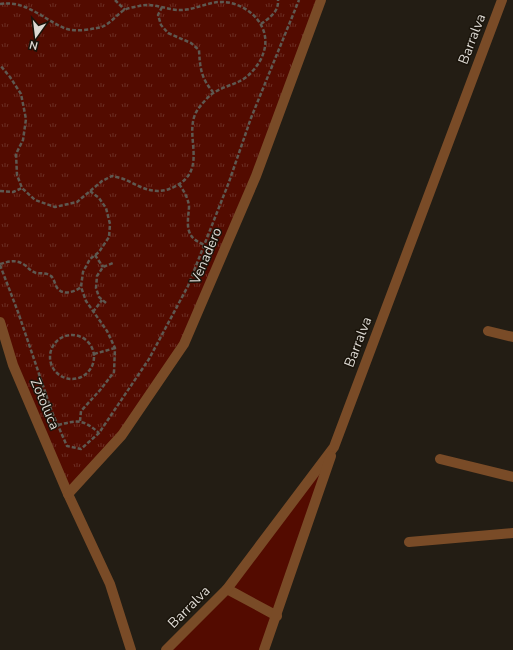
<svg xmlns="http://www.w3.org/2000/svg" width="513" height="650" font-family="'Nunito Sans',sans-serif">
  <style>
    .green { fill: #530b00 }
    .park { fill: url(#park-tufts) }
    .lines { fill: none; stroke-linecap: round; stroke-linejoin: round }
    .path { stroke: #5e5951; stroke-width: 2.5; stroke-dasharray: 4 2; stroke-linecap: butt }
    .minor { stroke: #794b27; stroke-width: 10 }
    .labels { text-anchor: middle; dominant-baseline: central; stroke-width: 3; stroke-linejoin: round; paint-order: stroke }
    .street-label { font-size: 14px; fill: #ddd9d3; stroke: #1a140b }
  </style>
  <defs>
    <pattern id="park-tufts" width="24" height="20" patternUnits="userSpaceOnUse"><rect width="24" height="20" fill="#530b00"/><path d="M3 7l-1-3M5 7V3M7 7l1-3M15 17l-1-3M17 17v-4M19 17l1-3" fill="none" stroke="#6b2e24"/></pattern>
  </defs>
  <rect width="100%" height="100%" fill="#231d14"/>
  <path class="green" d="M 334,447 L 264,650 L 166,650 L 227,589 Z"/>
  <path class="park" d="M 0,0 L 321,0 L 184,344 L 122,435 L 68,494 L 0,322 Z"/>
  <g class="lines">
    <g class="path">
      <path d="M 115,0 L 125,10"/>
      <path d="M 0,4 C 26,0 43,19 64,28 C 74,32 87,30 97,28 C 108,27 115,16 124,10 C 128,8 134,7 139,6 C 154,2 168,11 183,10 C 197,9 210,1 224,2 C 250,4 273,28 263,54 C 260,64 249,77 240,81 C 232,85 223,87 215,92 C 209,95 202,104 198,109 C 181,134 211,169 174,187 C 155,196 143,188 126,180 C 122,178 116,177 112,176 L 102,181 L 77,202 L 55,207 L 35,200 L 22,188 L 17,175 L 16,154 L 23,140 L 26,119 L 21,94 L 10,77 L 0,65"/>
      <path d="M 162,7 L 158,15 L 161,25 L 168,33 L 191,43 L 199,50 C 200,68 201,78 213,92"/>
      <path d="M 261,24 C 269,18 279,12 278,0"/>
      <path d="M 179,184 C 184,191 188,198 189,206 C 189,211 188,215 188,219 C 187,234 192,240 205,245"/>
      <path d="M 0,191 L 13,192 L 22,188"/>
      <path d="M 95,255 L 103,267"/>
      <path d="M 0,264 C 10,261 17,259 26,266 C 29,269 31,271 36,273 C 41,274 46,272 51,276 C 55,280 55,286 58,289 C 64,296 76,291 81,287"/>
      <path d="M 0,265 L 18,312 L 52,412 L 67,446 L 81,449 L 99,433 L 149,359 L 188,286 L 229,182 L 251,118 L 299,0"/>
      <path d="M 106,303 L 99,297 L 96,288 L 97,276 L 103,267 L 113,263"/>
      <path d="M 93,312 L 102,300"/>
      <circle cx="72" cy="357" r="22"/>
      <path d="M 94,354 L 115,348"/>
      <path d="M 80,421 L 81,411 L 101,389 L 114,372 L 115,348 L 107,331 L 86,301 L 81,287 L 83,272 L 90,259 L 99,252 L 109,237 L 110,224 L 106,208 L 99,198 L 90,191"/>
      <path d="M 58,425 C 78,420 83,419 99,433"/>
    </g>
    <g class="minor">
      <path d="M 0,322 L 13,365 L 68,494 L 110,584 L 131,650"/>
      <path d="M 488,331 L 513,337"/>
      <path d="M 440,459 L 513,477"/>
      <path d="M 68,494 L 122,435 L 184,344 L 256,176 L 321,0"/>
      <path d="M 409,542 L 513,533"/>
      <path d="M 227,589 L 277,616"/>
      <path d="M 166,650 L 227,589 L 334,447 L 502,0"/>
      <path d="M 264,650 L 331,456"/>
    </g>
  </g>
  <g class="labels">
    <g class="street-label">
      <text transform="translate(472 39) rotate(-69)">Barralva</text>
      <text transform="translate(206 256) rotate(-67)">Venadero</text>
      <text transform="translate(358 342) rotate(-69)">Barralva</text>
      <text transform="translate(45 404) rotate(67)">Zotoluca</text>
      <text transform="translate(189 607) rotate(-45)">Barralva</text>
    </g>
  </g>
  <g transform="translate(36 36) rotate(194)" stroke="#1a140b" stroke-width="3" paint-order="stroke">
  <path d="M0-3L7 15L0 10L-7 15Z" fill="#ddd9d3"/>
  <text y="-6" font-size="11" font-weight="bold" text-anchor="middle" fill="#ddd9d3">N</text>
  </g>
</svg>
